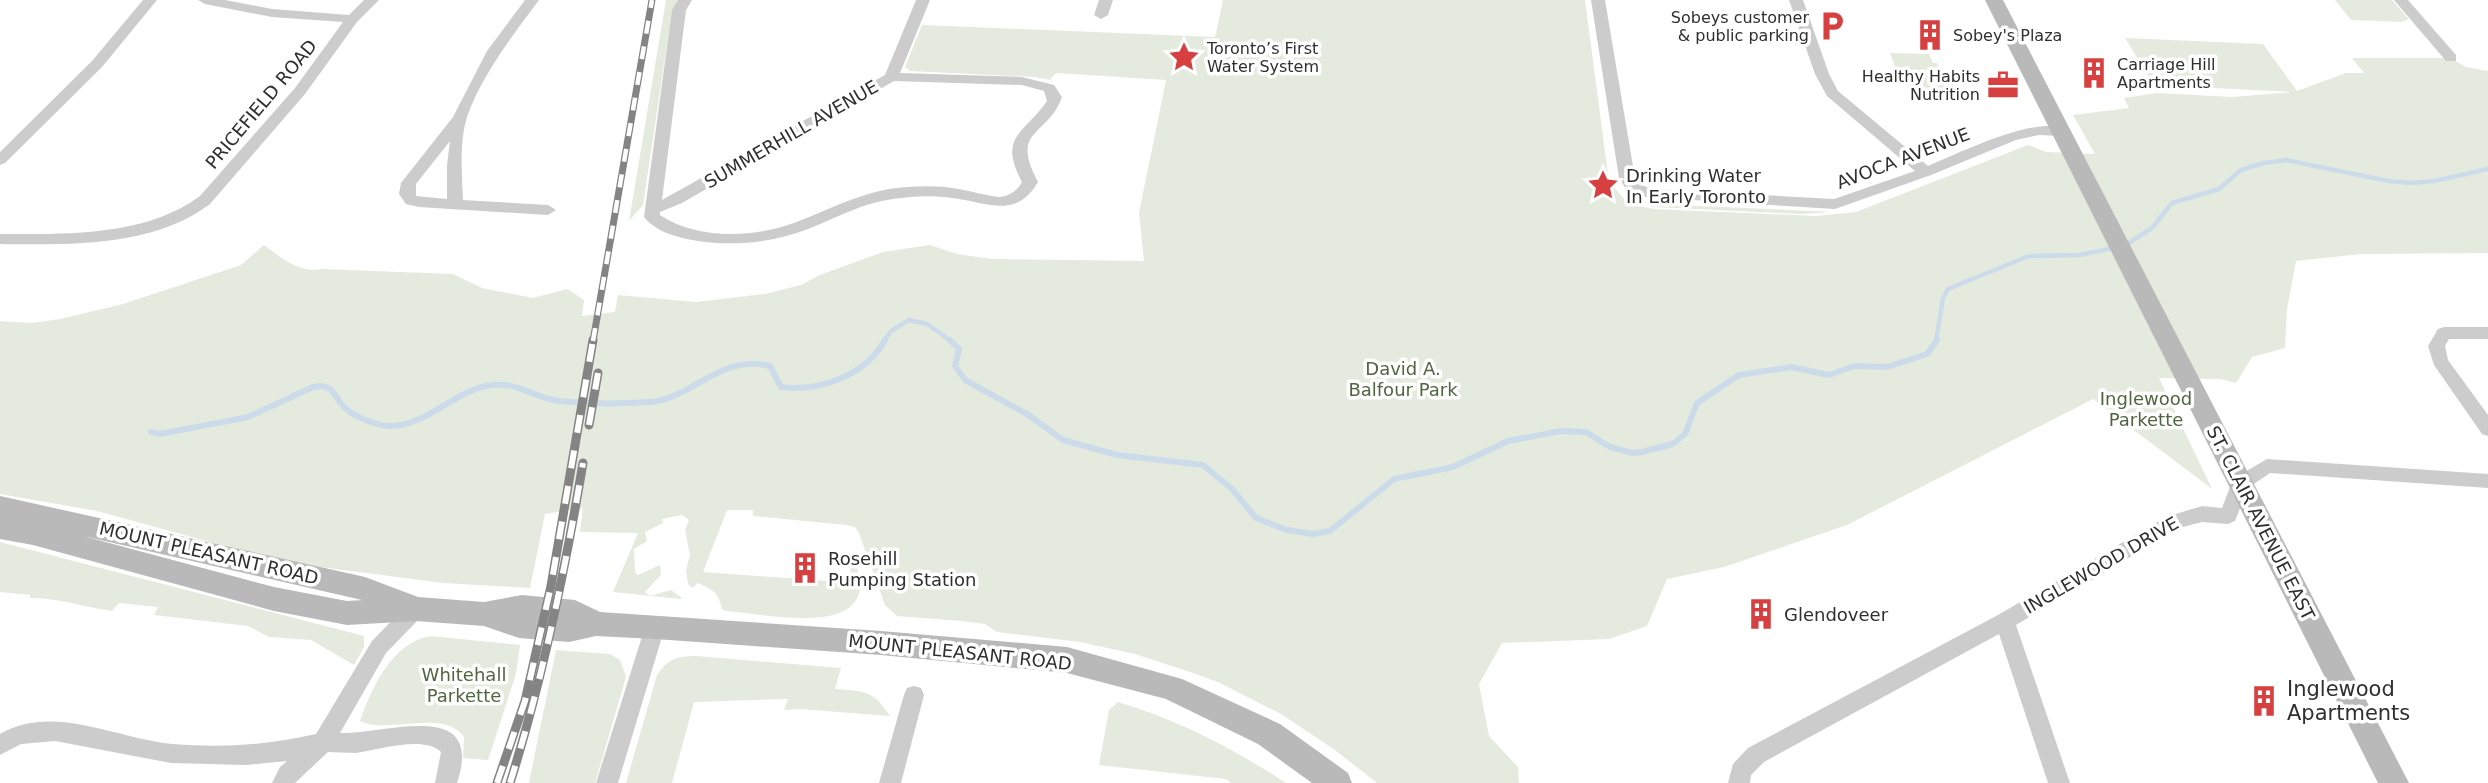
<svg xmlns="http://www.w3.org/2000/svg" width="2488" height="783" font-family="'DejaVu Sans',sans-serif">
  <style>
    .green { fill: #e4ebde }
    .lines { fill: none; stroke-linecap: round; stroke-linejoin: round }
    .stream-far1 { stroke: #cbdbe9; stroke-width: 4.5 }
    .stream { stroke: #cbdbe9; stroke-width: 6 }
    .street { fill: #ccc; fill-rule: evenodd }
    .secondary { fill: #b9b9b9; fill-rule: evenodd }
    .rail-far1-casing { stroke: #848484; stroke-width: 7 }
    .rail-casing { stroke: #848484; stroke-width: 9 }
    .rail-far1 { stroke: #fff; stroke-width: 4.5; stroke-dasharray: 13; stroke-linecap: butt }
    .rail { stroke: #fff; stroke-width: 6; stroke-dasharray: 18; stroke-linecap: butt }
    .labels { text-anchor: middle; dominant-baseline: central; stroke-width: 7; stroke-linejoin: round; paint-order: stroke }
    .far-poi-label { font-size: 16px; fill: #2f2f2f; stroke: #fff; text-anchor: start }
    .street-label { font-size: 18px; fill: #2f2f2f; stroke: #fff }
    .poi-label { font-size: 18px; fill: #2f2f2f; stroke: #fff; text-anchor: start }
    .park-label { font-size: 18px; fill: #4f6740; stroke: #fff }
    .near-poi-label { font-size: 21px; fill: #2f2f2f; stroke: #fff; text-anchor: start }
  </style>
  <rect width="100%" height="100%" fill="#fff"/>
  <g class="green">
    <path d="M 666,0 L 678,0 L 672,11 L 643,205 L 629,221 Z"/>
    <path d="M 1223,0 L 1585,0 L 1609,182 L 1629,204 L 1654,209 L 1816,216 L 1856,212 L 2028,145 L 2046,152 L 2095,154 L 2073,115 L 2129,108 L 2124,98 L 2157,93 L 2232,97 L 2293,92 L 2154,85 L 2125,38 L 2263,44 L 2297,91 L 2346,73 L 2364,73 L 2352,58 L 2450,58 L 2466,67 L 2488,71 L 2488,253 L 2362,254 L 2296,261 L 2287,309 L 2285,348 L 2252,357 L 2236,383 L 2221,379 L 2159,378 L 2212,489 L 2093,399 L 1847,525 L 1724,567 L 1667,579 L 1647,626 L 1609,639 L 1502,643 L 1479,684 L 1489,736 L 1518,767 L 1519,783 L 1377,783 L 1335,750 L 1281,714 L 1218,682 L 1190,672 L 1135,654 L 1080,642 L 997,632 L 985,624 L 962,621 L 897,616 L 885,605 L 859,533 L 855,527 L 846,525 L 753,516 L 753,510 L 727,510 L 703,572 L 840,582 L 842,577 L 848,577 L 854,560 C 857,568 861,578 860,587 C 857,636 757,613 726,611 L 722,609 C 719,593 713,589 697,583 L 693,588 L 688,584 L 686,571 L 690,555 L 685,530 L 689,520 L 682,515 L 662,519 L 663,523 L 645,532 L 647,541 L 634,549 L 635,572 L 638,575 L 660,565 L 661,575 L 645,592 L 650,596 L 671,590 L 682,598 L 680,599 L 613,592 L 638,533 L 580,532 L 583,508 L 545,514 L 530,588 L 443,583 L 320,567 L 254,554 L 97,511 L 0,494 L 0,321 L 31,323 L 60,319 L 123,304 L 241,265 L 264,245 C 280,257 300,274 321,269 L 453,274 L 482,288 L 533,298 L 567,289 L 584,300 L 582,316 L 615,312 L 618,295 L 696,302 L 765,294 L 801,285 L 820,275 L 883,252 L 930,245 L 957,254 L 992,259 L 1144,261 L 1139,213 L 1166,80 L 1056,73 L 1050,80 L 1035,77 L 910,71 L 905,67 L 922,25 L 1215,37 Z"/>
    <path d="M 2335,0 L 2392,0 L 2409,19 L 2402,22 L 2351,20 Z"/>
    <path d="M 1890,53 L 1929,54 L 1933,63 L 1937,63 L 1954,98 L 1948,98 L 1945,91 L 1940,91 L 1940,96 L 1933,96 L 1935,102 L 1924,101 L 1898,75 Z"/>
    <path d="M 1645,202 L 1656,204 L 1833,212 L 1801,214 L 1653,207 Z"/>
    <path d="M 0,542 L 364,636 L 364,647 L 354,665 L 311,640 L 269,637 L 248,626 L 154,615 L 158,607 L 119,603 L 112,611 C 83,607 60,598 30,598 L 30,595 L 0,592 Z"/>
    <path d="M 430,636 L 520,645 L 516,674 L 488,760 L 463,758 L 464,737 C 444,708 387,735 360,721 C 372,687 392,643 430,636 Z"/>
    <path d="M 556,650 L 610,654 L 620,660 L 626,677 L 595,783 L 529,783 Z"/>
    <path d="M 696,656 L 841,668 L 835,689 C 864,691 873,690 890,716 L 800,709 L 784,710 L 788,699 L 694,702 L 672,783 L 626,783 L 657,675 C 668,659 677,656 696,656 Z"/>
    <path d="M 1118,702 C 1179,720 1232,748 1286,783 L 1231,783 L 1226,779 L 1099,765 L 1109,710 Z"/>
  </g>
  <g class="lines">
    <g class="stream-far1">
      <path d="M 2124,246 L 2152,228 L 2172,203 L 2219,189 L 2241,170 L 2264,163 L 2286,160 L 2388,181 L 2411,183 L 2434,181 L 2488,169"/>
      <path d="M 884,341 L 891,331 L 909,320 L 927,324 L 951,341"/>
      <path d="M 1936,341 L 1943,298 L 1948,289 L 2029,256 L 2079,255 L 2114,248"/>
    </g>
    <g class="stream">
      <path d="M 950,340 L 959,349 L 955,366 L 965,380 L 1027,414 L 1063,440 L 1117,455 L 1203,465 L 1232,489 L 1256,518 L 1287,530 L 1313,534 L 1330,531 L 1394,479 L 1453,467 L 1508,441 L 1561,431 L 1586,432 L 1610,447 L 1633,453 L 1642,452 L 1673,444 L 1685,434 L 1697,403 L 1739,375 L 1791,367 L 1829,375 L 1854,366 L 1887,367 L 1927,354 L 1937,340"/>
      <path d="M 151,432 L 160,434 L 248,417 L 313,387 C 335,383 332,395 345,408 C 355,417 375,425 389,426 C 427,427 455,389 492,385 C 517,382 535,398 559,401 C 588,404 621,404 650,402 C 692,399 721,353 770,366 L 781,387 C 820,392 866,375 885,340"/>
    </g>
    <g class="street">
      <path d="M 143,0 L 157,0 L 102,67 L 5,163 L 0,165 L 0,152 L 92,61 Z"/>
      <path d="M 198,0 L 225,0 L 272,9 L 349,15 L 364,0 L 379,0 L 357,22 L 305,94 L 210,204 C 154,247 68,245 0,244 L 0,234 C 65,234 145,237 200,196 L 295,88 L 343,22 L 272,17 L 205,4 Z"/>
      <path d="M 525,0 L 539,0 C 513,35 481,76 467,117 C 459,143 462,174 463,200 L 548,205 L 556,210 L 548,215 L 419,207 L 406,204 L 399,194 L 401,183 L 453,117 L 487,51 ZM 450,141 L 447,165 L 447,199 L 416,196 L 416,184 Z"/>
      <path d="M 678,0 L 692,0 L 686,10 L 662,200 L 885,75 L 916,0 L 930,0 L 900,73 L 1022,77 L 1054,85 L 1062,97 C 1048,137 1009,128 1038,182 C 1016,220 986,202 952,198 C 932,195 913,196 893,199 C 862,203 836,218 808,229 C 771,243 730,247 692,240 C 675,237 655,231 644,217 L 672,10 ZM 894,81 L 1022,85 L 1044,91 L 1047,101 C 1023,135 998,136 1022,182 C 1017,191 1010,196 1000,197 C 986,196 973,191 958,189 C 936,185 912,186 889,189 C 855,195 826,211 794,223 C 752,238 698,240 660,215 L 660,212 L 682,203 Z"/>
      <path d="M 1099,0 L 1113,0 L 1108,15 L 1101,19 L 1094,15 Z"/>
      <path d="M 1591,0 L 1605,0 L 1635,178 L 1637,183 L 1652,189 L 1834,199 L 1915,171 L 1827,96 L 1815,74 L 1789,0 L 1803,0 L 1829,74 L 1838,91 L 1928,166 C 1955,155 2045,110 2068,132 L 2061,136 L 2039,135 L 2016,140 L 1931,175 L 1835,209 L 1645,197 L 1626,189 L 1619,178 Z"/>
      <path d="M 2394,0 L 2408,0 L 2456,55 L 2456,61 L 2446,61 Z"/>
      <path d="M 2444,327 L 2488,327 L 2488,339 L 2449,339 L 2445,346 L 2448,360 L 2488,415 L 2488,436 L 2482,434 L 2434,365 L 2428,346 L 2438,329 Z"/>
      <path d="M 2267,459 L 2488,474 L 2488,488 L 2270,473 L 2248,488 L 2235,521 L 2228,524 L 2202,522 L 2179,528 L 2016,625 L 2070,783 L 2048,783 L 1999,634 L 1764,762 L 1751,775 L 1750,783 L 1728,783 L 1733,764 L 1748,748 L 1998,615 L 2166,517 L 2202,506 L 2222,508 L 2233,479 Z"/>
      <path d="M 416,601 L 423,603 L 426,609 L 423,615 L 386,653 L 340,733 C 383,735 486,696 457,783 L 435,783 L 441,752 C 424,735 378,750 356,753 C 346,753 337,752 328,752 L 295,783 L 272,783 L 280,767 L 287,761 L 246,765 L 171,763 L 55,741 L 21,744 L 0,755 L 0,734 C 54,703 116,739 173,744 C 222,748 268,745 316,734 L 372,641 L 409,603 Z"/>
      <path d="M 655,618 L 662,621 L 665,627 L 618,783 L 596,783 L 645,627 L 648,621 Z"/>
      <path d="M 914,686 L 921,688 L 924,695 L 901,783 L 879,783 L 904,695 L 907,688 Z"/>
    </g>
    <g class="secondary">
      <path d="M 1985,0 L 2003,0 L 2409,783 L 2378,783 Z"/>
      <path d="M 0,496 L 365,577 L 418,597 L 484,602 L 522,595 L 575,600 L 600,612 L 881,631 L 1067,647 L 1182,679 L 1280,724 L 1348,773 L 1352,783 L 1312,783 L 1258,744 L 1166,699 L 1067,673 L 881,655 L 655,639 L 596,636 L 569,642 L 519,638 L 484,626 L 416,621 L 347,625 L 274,611 L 33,545 L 0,539 ZM 83,536 L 362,600 L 363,600 L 347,601 L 274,587 Z"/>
    </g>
    <defs>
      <path id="rail-far1" d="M 593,341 L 652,0"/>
      <g id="rail">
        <path d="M 589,425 L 598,373"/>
        <path d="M 497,783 L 525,701 L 551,586 L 593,340"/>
        <path d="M 510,783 C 543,678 565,571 583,463"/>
      </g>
    </defs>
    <use href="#rail-far1" class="rail-far1-casing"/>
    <use href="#rail" class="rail-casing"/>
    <use href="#rail-far1" class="rail-far1"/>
    <use href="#rail" class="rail"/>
  </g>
  <defs>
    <symbol id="parking-bare" viewBox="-9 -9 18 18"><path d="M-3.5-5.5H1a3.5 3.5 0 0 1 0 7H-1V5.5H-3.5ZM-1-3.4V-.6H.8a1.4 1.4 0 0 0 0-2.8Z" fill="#d74040" stroke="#fff" stroke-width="2.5" paint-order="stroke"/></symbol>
    <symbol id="building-bare" viewBox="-9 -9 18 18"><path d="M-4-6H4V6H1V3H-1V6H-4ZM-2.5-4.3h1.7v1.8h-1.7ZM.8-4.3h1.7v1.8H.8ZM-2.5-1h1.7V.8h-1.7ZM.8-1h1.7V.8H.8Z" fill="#d74040" stroke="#fff" stroke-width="2.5" paint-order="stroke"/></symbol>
    <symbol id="sight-bare" viewBox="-9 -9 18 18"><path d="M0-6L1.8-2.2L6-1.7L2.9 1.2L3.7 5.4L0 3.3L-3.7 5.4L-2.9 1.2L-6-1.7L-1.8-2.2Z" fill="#d74040" stroke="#fff" stroke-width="2.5" paint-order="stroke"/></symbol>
    <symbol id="office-bare" viewBox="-9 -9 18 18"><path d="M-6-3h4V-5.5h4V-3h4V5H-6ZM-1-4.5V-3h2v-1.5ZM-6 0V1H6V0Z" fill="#d74040" stroke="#fff" stroke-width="2.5" paint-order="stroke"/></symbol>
  </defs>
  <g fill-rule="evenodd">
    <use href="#parking-bare" x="1810" y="4" width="44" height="44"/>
    <use href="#building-bare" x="1908" y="13" width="44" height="44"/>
    <use href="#sight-bare" x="1162" y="35" width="44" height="44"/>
    <use href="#building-bare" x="2072" y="51" width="44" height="44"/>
    <use href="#office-bare" x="1981" y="63" width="44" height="44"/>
    <use href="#sight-bare" x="1581" y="163" width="44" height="44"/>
    <use href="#building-bare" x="783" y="546" width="44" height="44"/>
    <use href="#building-bare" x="1739" y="592" width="44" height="44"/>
    <use href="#building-bare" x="2242" y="679" width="44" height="44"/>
  </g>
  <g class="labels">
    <g class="far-poi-label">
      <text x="1809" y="17" text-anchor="end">Sobeys customer<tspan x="1809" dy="18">&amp; public parking</tspan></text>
      <text x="1953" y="35">Sobey's Plaza</text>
      <text x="1207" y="48">Toronto’s First<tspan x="1207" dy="18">Water System</tspan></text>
      <text x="2117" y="64">Carriage Hill<tspan x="2117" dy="18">Apartments</tspan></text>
      <text x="1980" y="76" text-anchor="end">Healthy Habits<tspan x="1980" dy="18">Nutrition</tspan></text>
    </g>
    <g class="street-label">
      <text transform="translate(261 104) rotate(-50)">PRICEFIELD ROAD</text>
      <text transform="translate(791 134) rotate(-30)">SUMMERHILL AVENUE</text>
      <text transform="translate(1903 158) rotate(-21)">AVOCA AVENUE</text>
      <text transform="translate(2261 523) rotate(63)">ST. CLAIR AVENUE EAST</text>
      <text transform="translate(209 553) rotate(13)">MOUNT PLEASANT ROAD</text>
      <text transform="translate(2101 565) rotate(-30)">INGLEWOOD DRIVE</text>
      <text transform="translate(960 652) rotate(6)">MOUNT PLEASANT ROAD</text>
    </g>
    <g class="poi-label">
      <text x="1626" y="175">Drinking Water<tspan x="1626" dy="21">In Early Toronto</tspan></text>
      <text x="828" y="558">Rosehill<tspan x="828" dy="21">Pumping Station</tspan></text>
      <text x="1784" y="614">Glendoveer</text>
    </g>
    <g class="park-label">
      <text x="1403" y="368">David A.<tspan x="1403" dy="21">Balfour Park</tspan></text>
      <text x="2146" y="398">Inglewood<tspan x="2146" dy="21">Parkette</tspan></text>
      <text x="464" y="674">Whitehall<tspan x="464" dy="21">Parkette</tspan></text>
    </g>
    <g class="near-poi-label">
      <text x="2287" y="689">Inglewood<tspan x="2287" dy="24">Apartments</tspan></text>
    </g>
  </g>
</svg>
